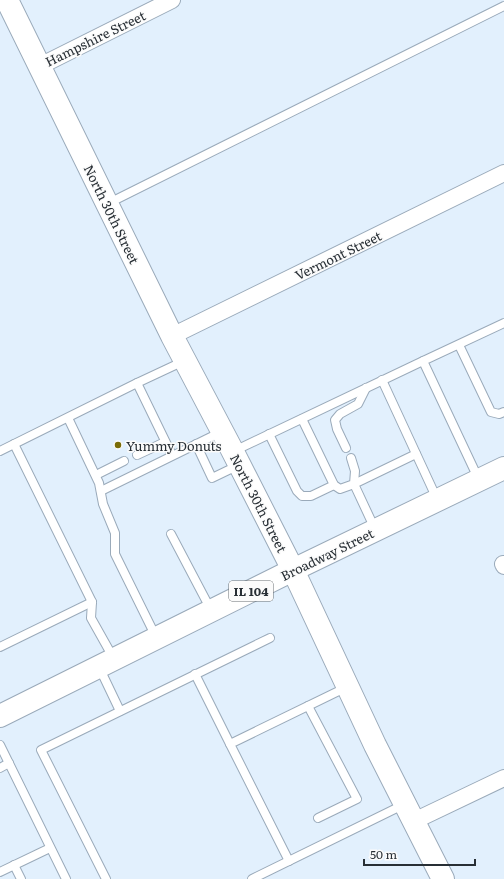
<svg xmlns="http://www.w3.org/2000/svg" width="504" height="879" font-family="Literata,serif">
  <style>
    .lines { fill: none; stroke-linecap: round; stroke-linejoin: round }
    .lane-casing { stroke: #9aaaba; stroke-width: 10 }
    .street-casing { stroke: #9aaaba; stroke-width: 18 }
    .secondary-casing { stroke: #9aaaba; stroke-width: 24 }
    .primary-casing { stroke: #9aaaba; stroke-width: 24 }
    .lane { stroke: #fff; stroke-width: 8 }
    .street { stroke: #fff; stroke-width: 16 }
    .secondary { stroke: #fff; stroke-width: 22 }
    .primary { stroke: #fff; stroke-width: 22 }
    .poi-dot { fill: #796c06; stroke: #fbfbfb; stroke-width: 1.5 }
    .labels { text-anchor: middle; dominant-baseline: central; stroke-width: 3; stroke-linejoin: round; paint-order: stroke }
    .shield { fill: #fbfbfb; stroke: #676c70; stroke-width: 1 }
    .shield-label { font-size: 12px; font-weight: bold; fill: #282f35 }
    .street-label { font-size: 13px; fill: #282f35; stroke: #fbfbfb }
    .poi-label { font-size: 13px; fill: #282f35; stroke: #fbfbfb; text-anchor: start }
  </style>
  <rect width="100%" height="100%" fill="#e2f0fd"/>
  <g class="lines">
    <defs>
      <g id="lane">
        <path d="M 107,204 L 504,6"/>
        <path d="M 459,345 L 491,412 L 499,414 L 504,412"/>
        <path d="M 382,380 L 437,499"/>
        <path d="M 137,383 L 172,455"/>
        <path d="M 68,418 L 99,483 L 103,504 L 115,533 L 115,554 L 156,637"/>
        <path d="M 302,419 L 334,485 L 340,489 L 354,484 L 355,471 L 351,458"/>
        <path d="M 269,434 L 297,491 L 302,496 L 311,496 L 334,485"/>
        <path d="M 196,444 L 212,478 L 239,465"/>
        <path d="M 346,448 L 337,429 L 335,420 L 340,414 L 358,404 L 366,388"/>
        <path d="M 0,451 L 137,383 L 184,361"/>
        <path d="M 234,451 L 423,361"/>
        <path d="M 137,455 L 165,442"/>
        <path d="M 96,475 L 124,461"/>
        <path d="M 479,480 L 423,361 L 504,323"/>
        <path d="M 101,491 L 221,432"/>
        <path d="M 375,529 L 354,484 L 416,454"/>
        <path d="M 171,534 L 211,610"/>
        <path d="M 92,602 L 91,618 L 114,659"/>
        <path d="M 0,647 L 92,602 L 14,444"/>
        <path d="M 99,667 L 120,711"/>
        <path d="M 195,674 L 230,744"/>
        <path d="M 308,706 L 357,799 L 318,818"/>
        <path d="M 0,745 L 66,879"/>
        <path d="M 0,768 L 9,763"/>
        <path d="M 289,861 L 230,744 L 347,687"/>
        <path d="M 14,865 L 21,879"/>
        <path d="M 0,872 L 50,848"/>
        <path d="M 106,879 L 41,750 L 270,638"/>
        <path d="M 252,879 L 405,804"/>
      </g>
      <g id="street">
        <path d="M 40,66 L 172,0"/>
        <path d="M 172,336 L 504,173"/>
        <path d="M 503,564 L 504,566"/>
        <path d="M 414,821 L 504,778"/>
      </g>
      <path id="secondary" d="M 7,0 L 172,336 L 231,448 L 293,570 L 375,745 L 443,879"/>
      <path id="primary" d="M 0,716 L 293,570 L 504,468"/>
    </defs>
    <use href="#lane" class="lane-casing"/>
    <use href="#street" class="street-casing"/>
    <use href="#secondary" class="secondary-casing"/>
    <use href="#primary" class="primary-casing"/>
    <use href="#lane" class="lane"/>
    <use href="#street" class="street"/>
    <use href="#secondary" class="secondary"/>
    <use href="#primary" class="primary"/>
  </g>
  <circle class="poi-dot" cx="118" cy="445" r="4"/>
  <g class="labels">
    <rect class="shield" x="229" y="581" width="44" height="20" rx="3"/>
    <g class="shield-label">
      <text x="251" y="591">IL 104</text>
    </g>
    <g class="street-label">
      <text transform="translate(95 38) rotate(-26)">Hampshire Street</text>
      <text transform="translate(112 214) rotate(64)">North 30th Street</text>
      <text transform="translate(338 255) rotate(-26)">Vermont Street</text>
      <text transform="translate(259 503) rotate(63)">North 30th Street</text>
      <text transform="translate(327 554) rotate(-26)">Broadway Street</text>
    </g>
    <g class="poi-label">
      <text x="126" y="445">Yummy Donuts</text>
    </g>
  </g>
  <path d="M364 859v6h111v-6" fill="none" stroke="#282f35" stroke-width="2"/>
  <text x="370" y="859" font-size="12" fill="#282f35" stroke="#fbfbfb" stroke-width="3" paint-order="stroke">50 m</text>
</svg>
